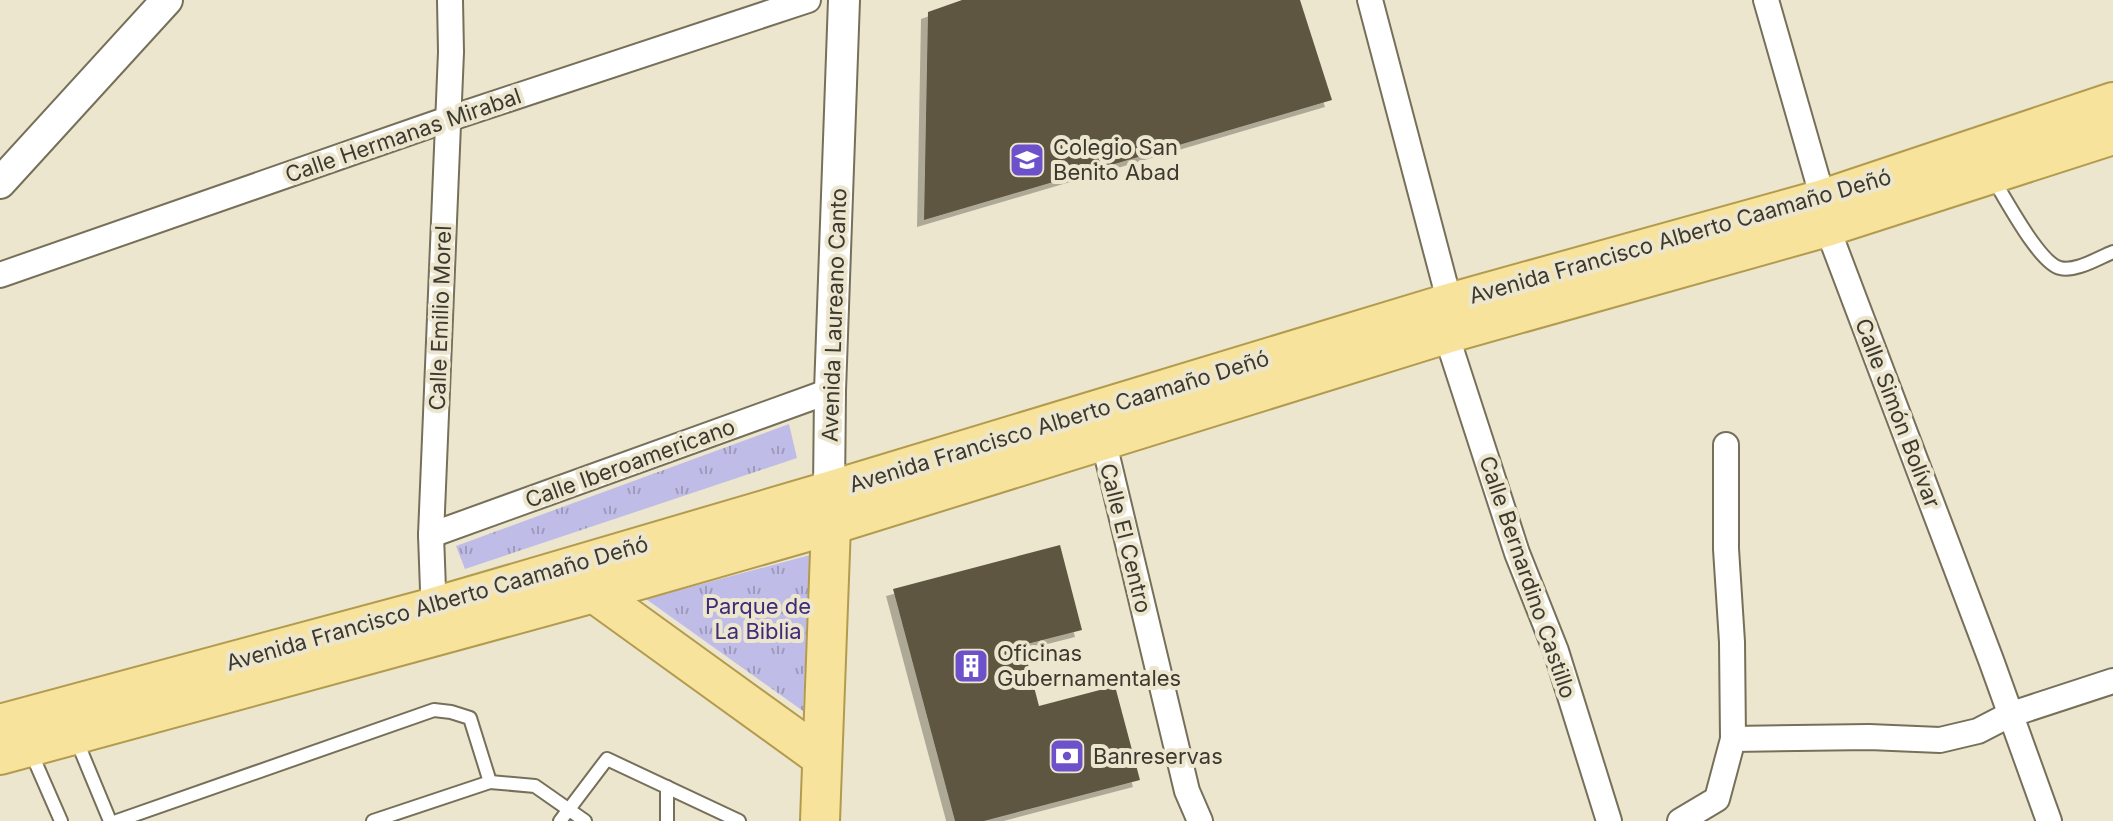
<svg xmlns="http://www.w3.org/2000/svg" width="2113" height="821" font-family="Inter,sans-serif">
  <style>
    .park { fill: url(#park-tufts) }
    .building { fill: #5e5743; filter: url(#shadow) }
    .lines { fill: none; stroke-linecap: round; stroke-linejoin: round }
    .service-casing { stroke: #766f59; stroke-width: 16 }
    .minor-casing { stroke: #766f59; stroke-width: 28 }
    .tertiary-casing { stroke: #766f59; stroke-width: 34 }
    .primary-casing { stroke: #b39b4d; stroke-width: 42 }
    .service { stroke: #fff; stroke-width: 12 }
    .minor { stroke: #fff; stroke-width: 24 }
    .tertiary { stroke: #fff; stroke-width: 30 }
    .primary { stroke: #f8e39d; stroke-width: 38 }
    .labels { text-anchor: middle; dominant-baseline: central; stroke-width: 8; stroke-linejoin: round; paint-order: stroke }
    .street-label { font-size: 22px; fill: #3c3930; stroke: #ede6ce }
    .poi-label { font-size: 22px; fill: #3c3930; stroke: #ede6ce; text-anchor: start }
    .park-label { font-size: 22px; fill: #3e2b7a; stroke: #ede6ce }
  </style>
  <defs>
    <pattern id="park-tufts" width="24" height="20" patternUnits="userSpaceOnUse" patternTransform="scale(2)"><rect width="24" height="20" fill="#c0bce8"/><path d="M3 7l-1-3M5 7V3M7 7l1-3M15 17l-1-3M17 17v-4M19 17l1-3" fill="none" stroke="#9d9abc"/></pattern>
    <filter id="shadow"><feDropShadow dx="-7" dy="7" stdDeviation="0" flood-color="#0004"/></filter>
  </defs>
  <rect width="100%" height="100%" fill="#ede6ce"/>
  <g class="park">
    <path d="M 789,424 L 797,458 L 465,569 L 456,546 Z"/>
    <path d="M 810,555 L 803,711 L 646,599 Z"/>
  </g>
  <g class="building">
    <path d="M 962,0 L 1300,0 L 1332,100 L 924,220 L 928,12 Z"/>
    <path d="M 1060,545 L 1082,630 L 1023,645 L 1039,706 L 1115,686 L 1140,780 L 984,821 L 955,821 L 893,589 Z"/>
  </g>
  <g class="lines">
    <defs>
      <g id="service">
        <path d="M 1993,179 C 2006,199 2039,263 2060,268 C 2076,272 2098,258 2113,252"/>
        <path d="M 76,739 L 110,821"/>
        <path d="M 30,750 L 61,821"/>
        <path d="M 490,782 L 535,786 L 585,821"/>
        <path d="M 117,821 L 434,710 L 451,712 L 470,718 L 490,782 L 373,821"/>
        <path d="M 560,821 L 607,759 L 739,821"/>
        <path d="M 667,821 L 667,787"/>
      </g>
      <g id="minor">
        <path d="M 1370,0 L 1453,315"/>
        <path d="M 1766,0 L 1823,199 L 1827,227 L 1991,660 L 2049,821"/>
        <path d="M 0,275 L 448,119 L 808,0"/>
        <path d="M 1446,334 L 1517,553 L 1556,651 L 1609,821"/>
        <path d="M 1103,439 L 1187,791 L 1200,821"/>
        <path d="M 431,535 L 830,391"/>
        <path d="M 434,617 L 431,535 L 451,52 L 450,0"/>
        <path d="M 1733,739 L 1869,737 L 1940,740 L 1978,731 L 2009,715 L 2113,681"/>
        <path d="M 1680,821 L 1717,799 L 1733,739 L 1732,642 L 1726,549 L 1726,445"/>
      </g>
      <g id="tertiary">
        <path d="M 0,183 L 167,0"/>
        <path d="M 829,491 L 830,391 L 844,0"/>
      </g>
      <g id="primary">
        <path d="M 594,593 L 821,757"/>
        <path d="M 0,724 L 434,607 L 829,491 L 1449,303 L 1823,199 L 2113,102"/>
        <path d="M 0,755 L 594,593 L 831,525 L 1446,334 L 1827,227 L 2113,135"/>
        <path d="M 820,821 L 831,525 L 830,502"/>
      </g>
    </defs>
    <use href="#service" class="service-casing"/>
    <use href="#minor" class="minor-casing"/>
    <use href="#tertiary" class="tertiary-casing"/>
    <use href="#primary" class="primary-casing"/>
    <use href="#service" class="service"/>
    <use href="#minor" class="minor"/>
    <use href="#tertiary" class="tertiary"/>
    <use href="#primary" class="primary"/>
  </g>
  <defs>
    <symbol id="school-square" viewBox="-11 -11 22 22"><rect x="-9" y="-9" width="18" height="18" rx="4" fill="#6d51ca" stroke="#ede6ce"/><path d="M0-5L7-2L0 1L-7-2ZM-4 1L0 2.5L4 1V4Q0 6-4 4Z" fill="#fff"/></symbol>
    <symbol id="building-square" viewBox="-11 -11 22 22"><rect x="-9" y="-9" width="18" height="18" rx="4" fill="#6d51ca" stroke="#ede6ce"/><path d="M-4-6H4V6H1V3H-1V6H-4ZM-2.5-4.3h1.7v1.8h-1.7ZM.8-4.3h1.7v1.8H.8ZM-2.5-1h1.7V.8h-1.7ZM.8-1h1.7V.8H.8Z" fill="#fff"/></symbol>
    <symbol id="bank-square" viewBox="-11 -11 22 22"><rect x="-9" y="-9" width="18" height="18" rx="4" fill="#6d51ca" stroke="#ede6ce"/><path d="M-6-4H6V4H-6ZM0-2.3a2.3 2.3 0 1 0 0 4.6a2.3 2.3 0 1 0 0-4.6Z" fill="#fff"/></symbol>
  </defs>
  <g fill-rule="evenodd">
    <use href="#school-square" x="1007" y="140" width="40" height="40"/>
    <use href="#building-square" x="951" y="646" width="40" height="40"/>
    <use href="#bank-square" x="1047" y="736" width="40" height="40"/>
  </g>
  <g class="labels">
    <g class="street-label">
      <text transform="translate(403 135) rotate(-19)">Calle Hermanas Mirabal</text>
      <text transform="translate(1680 236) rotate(-16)">Avenida Francisco Alberto Caamaño Deñó</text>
      <text transform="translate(834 315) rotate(-88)">Avenida Laureano Canto</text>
      <text transform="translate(440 318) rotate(-88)">Calle Emilio Morel</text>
      <text transform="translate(1898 413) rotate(69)">Calle Simón Bolívar</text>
      <text transform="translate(1059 421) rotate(-17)">Avenida Francisco Alberto Caamaño Deñó</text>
      <text transform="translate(630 463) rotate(-20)">Calle Iberoamericano</text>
      <text transform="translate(1126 538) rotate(76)">Calle El Centro</text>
      <text transform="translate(1528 577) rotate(71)">Calle Bernardino Castillo</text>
      <text transform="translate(437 603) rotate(-16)">Avenida Francisco Alberto Caamaño Deñó</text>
    </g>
    <g class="poi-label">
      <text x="1053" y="147">Colegio San<tspan x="1053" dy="25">Benito Abad</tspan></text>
      <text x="997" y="653">Oficinas<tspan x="997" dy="25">Gubernamentales</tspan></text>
      <text x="1093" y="756">Banreservas</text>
    </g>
    <g class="park-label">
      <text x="758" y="606">Parque de<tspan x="758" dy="25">La Biblia</tspan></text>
    </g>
  </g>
</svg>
